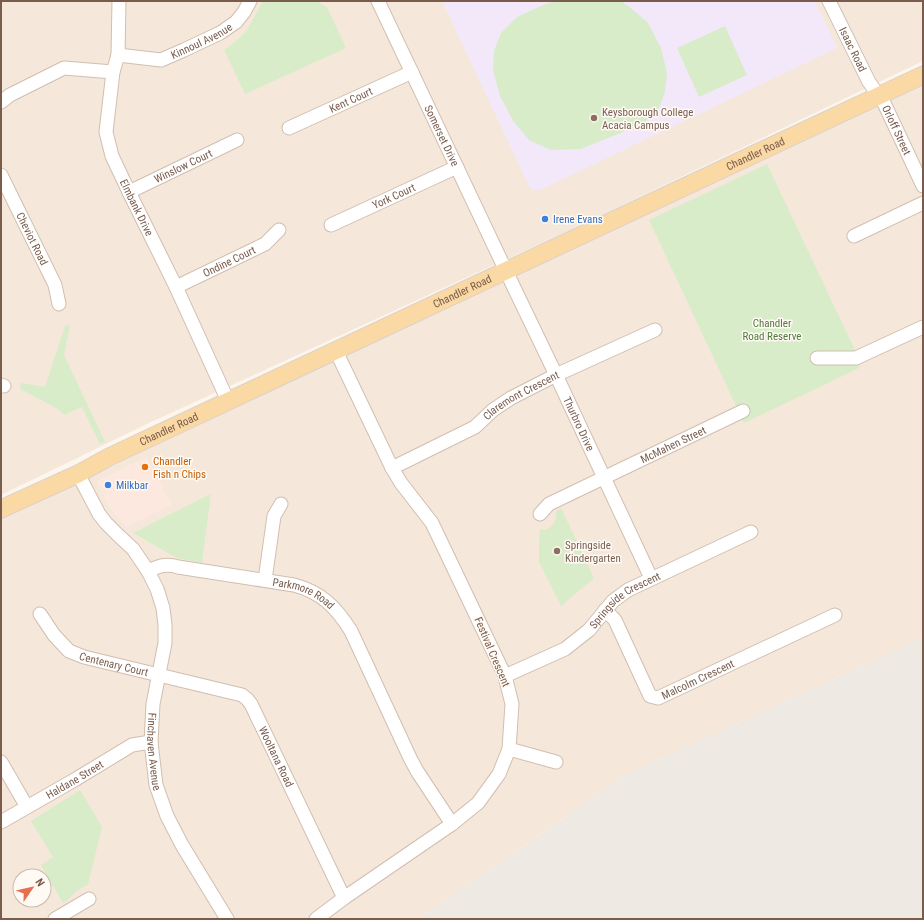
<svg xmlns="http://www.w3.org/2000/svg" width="924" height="920" font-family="'Roboto Condensed',sans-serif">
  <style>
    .residential { fill: #f5e8da; fill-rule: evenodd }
    .commercial { fill: #fde8e0 }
    .industrial { fill: #efe9e4 }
    .education { fill: #f3e8fa }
    .green { fill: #d8ecc9 }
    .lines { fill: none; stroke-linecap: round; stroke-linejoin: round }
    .minor-casing { stroke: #d1beb0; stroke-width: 15 }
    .major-casing { stroke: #dad1cd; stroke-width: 19 }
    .minor { stroke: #fff; stroke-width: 13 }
    .major { stroke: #fbd9a5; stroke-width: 17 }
    .education-dot { fill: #8d6e63; stroke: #fffaf3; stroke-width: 1.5 }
    .shop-dot { fill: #3f7fe0; stroke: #fffaf3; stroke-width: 1.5 }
    .food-dot { fill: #e8710a; stroke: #fffaf3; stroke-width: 1.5 }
    .labels { text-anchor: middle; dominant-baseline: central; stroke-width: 3; stroke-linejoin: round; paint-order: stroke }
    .street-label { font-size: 11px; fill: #7a5c4d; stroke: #fffaf3 }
    .education-label { font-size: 11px; fill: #785e54; stroke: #fffaf3; text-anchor: start }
    .shop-label { font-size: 11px; fill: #366cbe; stroke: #fffaf3; text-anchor: start }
    .park-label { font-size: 11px; fill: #537a41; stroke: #fffaf3 }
    .food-label { font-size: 11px; fill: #c56008; stroke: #fffaf3; text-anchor: start }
  </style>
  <rect width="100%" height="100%" fill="#fdf6ec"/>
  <g class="residential">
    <path d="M 1,1 L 923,1 L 923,61 L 579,226 L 149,423 L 1,495 Z"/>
    <path d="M 923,84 L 923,638 L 629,773 L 418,919 L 1,919 L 1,519 L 304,375 ZM 20,876 L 44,876 L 44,900 L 20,900 Z"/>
  </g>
  <path class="commercial" d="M 147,457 L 171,505 L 126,527 L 109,506 L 97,481 Z"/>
  <path class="industrial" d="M 923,638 L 923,919 L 418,919 L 629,773 Z"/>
  <path class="education" d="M 442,1 L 815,1 L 837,48 L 542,189 L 531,190 Z"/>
  <g class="green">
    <path d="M 263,1 L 316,1 L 327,7 L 346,48 L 245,94 L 224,50 L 236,41 L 247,30 Z"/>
    <path d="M 556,1 L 621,1 L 631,8 L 648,23 L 661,48 L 667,73 L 665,92 L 659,108 L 645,122 L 618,134 L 581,149 L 551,150 L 529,140 L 513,121 L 500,96 L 493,70 L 494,51 L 501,33 L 517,17 L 543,5 Z"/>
    <path d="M 725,26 L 747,75 L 699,97 L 677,48 Z"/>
    <path d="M 767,164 L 854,348 L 860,363 L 859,368 L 744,423 L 649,220 Z"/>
    <path d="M 70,325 L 64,355 L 105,442 L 100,444 L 82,407 L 64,415 L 58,409 L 20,389 L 21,383 L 45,387 L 65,326 Z"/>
    <path d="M 211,494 L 202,563 L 177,558 L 133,533 Z"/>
    <path d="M 561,508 L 594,578 L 561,606 L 539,562 L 539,545 L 540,529 L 545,530 C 553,526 557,521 556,512 Z"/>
    <path d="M 80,790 L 102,827 L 88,885 C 75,889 74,897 63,903 L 41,865 L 53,857 L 31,821 Z"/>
  </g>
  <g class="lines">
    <defs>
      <g id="minor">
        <path id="s1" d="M 119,1 L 118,55 L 113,72 L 106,132 L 112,156 L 129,192 L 176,287 L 228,401"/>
        <path id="s2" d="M 378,1 L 506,271 L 556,375 L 651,578"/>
        <path id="s3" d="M 829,1 L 869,82 L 884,103 L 923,186"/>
        <path id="s4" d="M 118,55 L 161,60 L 184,50 L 220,33 L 236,22 L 244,12 L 250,1"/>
        <path d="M 1,102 L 10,95 L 64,68 L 113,72"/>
        <path id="s5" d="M 289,128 L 412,72"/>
        <path id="s6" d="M 1,175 L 55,285 L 59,304"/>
        <path id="s7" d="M 129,192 L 237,140"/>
        <path id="s8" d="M 331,225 L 457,167"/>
        <path d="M 854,236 L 923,203"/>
        <path id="s9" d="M 176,287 L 265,244 L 279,230"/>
        <path d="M 817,358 L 856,358 L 923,327"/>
        <path d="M 1,385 L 4,386"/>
        <path id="s10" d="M 392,468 L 475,427 L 493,410 L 511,398 L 556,375 L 655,330"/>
        <path id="s11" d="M 78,474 L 99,514 L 106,523 L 118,535 L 133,549 L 148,571 C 159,566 166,563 178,567 L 294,585 C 321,592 336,607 351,631 L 411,760 L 417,771 L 452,824"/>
        <path id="s12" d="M 540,514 L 549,504 L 743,411"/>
        <path id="s13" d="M 148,571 L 157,589 L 163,608 L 165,625 L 165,643 L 153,704 L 151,742 L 156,785 L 167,816 L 182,845 L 227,919"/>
        <path d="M 265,580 L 274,516 L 281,504"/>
        <path id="s14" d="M 605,610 L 615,620 L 650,696 L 658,698 L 835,615"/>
        <path id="s15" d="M 40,614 L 54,635 L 69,651 L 84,657 L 242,695 L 247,699 L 251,704 L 344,898"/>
        <path id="s16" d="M 505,676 L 565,649 L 589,630 L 613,601 L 628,590 L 751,532"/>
        <path d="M 509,749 L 556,762"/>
        <path d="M 1,762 L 27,807"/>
        <path id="s17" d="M 1,822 L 76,779 L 132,745 L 151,742"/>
        <path d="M 55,919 L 89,899"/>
        <path d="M 316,919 L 344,898 L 452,824 L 478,803 L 499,774 L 509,749 L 512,704 L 505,676 L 432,523 L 401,483 L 392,468 L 336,351"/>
      </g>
      <g id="major">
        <path id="s18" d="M 1,509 L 78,474 L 109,457 L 923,75"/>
      </g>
    </defs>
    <use href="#minor" class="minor-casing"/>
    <use href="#major" class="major-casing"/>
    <use href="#minor" class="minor"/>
    <use href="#major" class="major"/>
  </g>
  <g class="education-dot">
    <circle cx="594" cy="118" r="4"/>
    <circle cx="557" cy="551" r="4"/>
  </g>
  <g class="shop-dot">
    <circle cx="545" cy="219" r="4"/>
    <circle cx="108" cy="485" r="4"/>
  </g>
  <circle class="food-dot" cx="145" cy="467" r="4"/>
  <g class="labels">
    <g class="street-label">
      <text stroke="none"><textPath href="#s4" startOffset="88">Kinnoul Avenue</textPath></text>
      <text stroke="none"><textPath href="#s3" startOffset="54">Isaac Road</textPath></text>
      <text stroke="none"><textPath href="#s5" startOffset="68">Kent Court</textPath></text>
      <text stroke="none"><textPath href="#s3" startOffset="146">Orloff Street</textPath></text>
      <text stroke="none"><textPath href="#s2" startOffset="149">Somerset Drive</textPath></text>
      <text stroke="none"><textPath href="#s18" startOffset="834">Chandler Road</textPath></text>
      <text stroke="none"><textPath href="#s7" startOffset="60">Winslow Court</textPath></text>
      <text stroke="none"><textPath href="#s8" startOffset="69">York Court</textPath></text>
      <text stroke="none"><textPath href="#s1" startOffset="214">Elmbank Drive</textPath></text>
      <text stroke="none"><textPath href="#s6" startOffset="71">Cheviot Road</textPath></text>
      <text stroke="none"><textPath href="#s9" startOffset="59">Ondine Court</textPath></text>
      <text stroke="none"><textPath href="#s18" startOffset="510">Chandler Road</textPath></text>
      <text stroke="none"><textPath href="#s10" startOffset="149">Claremont Crescent</textPath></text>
      <text stroke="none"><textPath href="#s2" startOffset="468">Thurbro Drive</textPath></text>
      <text stroke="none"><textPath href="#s18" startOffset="186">Chandler Road</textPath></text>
      <text stroke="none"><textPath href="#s12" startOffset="151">McMahen Street</textPath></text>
      <text stroke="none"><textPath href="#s11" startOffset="281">Parkmore Road</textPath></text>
      <text stroke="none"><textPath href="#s16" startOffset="144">Springside Crescent</textPath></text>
      <text transform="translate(492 652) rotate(67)">Festival Crescent</text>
      <text stroke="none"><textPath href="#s15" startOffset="94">Centenary Court</textPath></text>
      <text stroke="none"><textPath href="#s14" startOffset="150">Malcolm Crescent</textPath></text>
      <text stroke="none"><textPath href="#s13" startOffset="185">Finchaven Avenue</textPath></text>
      <text stroke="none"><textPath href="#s15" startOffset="297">Wooltana Road</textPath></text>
      <text stroke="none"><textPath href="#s17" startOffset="85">Haldane Street</textPath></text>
    </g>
    <g class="education-label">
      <text x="602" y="112">Keysborough College<tspan x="602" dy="13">Acacia Campus</tspan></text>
      <text x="565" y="545">Springside<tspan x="565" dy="13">Kindergarten</tspan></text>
    </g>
    <g class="shop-label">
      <text x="553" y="219">Irene Evans</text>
      <text x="116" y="485">Milkbar</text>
    </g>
    <g class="park-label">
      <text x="772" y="323">Chandler<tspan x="772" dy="13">Road Reserve</tspan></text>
    </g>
    <g class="food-label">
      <text x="153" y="461">Chandler<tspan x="153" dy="13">Fish n Chips</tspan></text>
    </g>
  </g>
  <rect width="924" height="920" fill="none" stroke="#7a5c4d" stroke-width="4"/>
  <g transform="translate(32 888) rotate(56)"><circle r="19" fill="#fffaf3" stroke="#cabbb1"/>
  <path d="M0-3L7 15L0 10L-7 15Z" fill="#e76f51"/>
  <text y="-6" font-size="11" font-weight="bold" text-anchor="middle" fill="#7a5c4d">N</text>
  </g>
</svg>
